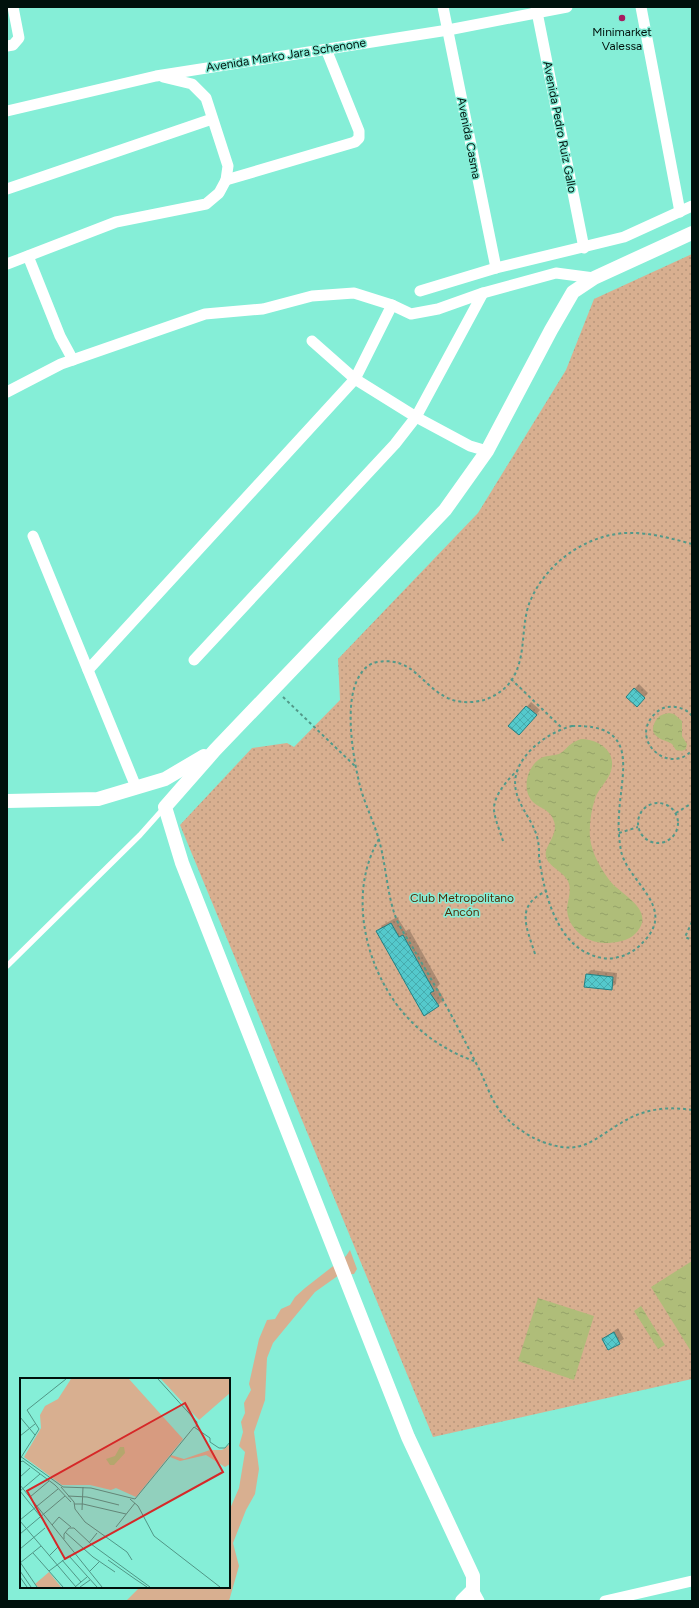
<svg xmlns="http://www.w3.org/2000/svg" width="699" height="1608" font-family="Figtree,sans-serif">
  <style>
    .grass { fill: #d8af90 }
    .park { fill: url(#park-dots) }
    .water { fill: url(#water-ripples) }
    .shadow { fill: #0003 }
    .building { fill: url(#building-cross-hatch); stroke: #238082 }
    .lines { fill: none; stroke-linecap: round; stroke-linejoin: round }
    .path { stroke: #529989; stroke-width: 2; stroke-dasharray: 3 3; stroke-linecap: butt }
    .service { stroke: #fff; stroke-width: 5.5 }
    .minor { stroke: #fff; stroke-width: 11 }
    .tertiary { stroke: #fff; stroke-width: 14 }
    .poi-dot { fill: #a71b5f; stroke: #85eed7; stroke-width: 1.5 }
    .labels { text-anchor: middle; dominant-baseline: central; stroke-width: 3; stroke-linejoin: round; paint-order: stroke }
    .poi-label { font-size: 12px; fill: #00110c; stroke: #85eed7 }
    .street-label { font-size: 12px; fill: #00110c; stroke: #85eed7 }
    .park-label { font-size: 12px; fill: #522c08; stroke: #85eed7 }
    .inset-road { fill: none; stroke: #509686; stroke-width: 1 }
    .view { fill: #d62828; fill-opacity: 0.15; stroke: #d62828; stroke-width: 2 }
    .inset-edge { fill: none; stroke: #00110c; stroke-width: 2 }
  </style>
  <defs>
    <pattern id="park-dots" width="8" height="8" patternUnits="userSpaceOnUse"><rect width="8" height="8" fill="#d8af90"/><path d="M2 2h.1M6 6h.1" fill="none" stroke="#b8967b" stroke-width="1.8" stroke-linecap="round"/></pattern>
    <pattern id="water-ripples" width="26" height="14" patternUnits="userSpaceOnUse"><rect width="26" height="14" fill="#afbd79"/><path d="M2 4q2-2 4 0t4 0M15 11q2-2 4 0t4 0" fill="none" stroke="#95a167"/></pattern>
    <pattern id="building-cross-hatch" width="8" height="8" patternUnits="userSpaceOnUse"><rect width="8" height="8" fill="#54c9cc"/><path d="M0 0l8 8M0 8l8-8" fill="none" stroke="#47acae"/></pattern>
  </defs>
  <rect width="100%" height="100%" fill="#85eed7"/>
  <path class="grass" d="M 350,1250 L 357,1269 L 354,1274 L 339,1275 L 315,1292 L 273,1343 L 267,1358 L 265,1400 L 254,1432 L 259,1469 L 255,1494 L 246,1510 L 233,1543 L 239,1566 L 229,1601 L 126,1601 L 140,1587 L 229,1587 L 229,1511 L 239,1488 L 245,1452 L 239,1446 L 243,1432 L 241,1422 L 245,1413 L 244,1403 L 251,1390 L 249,1384 L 259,1339 L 267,1320 L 275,1319 L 281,1309 L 290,1305 L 295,1297 L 305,1288 L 346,1256 Z"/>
  <path class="park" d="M 692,254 L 692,1379 L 433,1437 L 180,825 L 252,748 L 287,743 L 294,747 L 340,700 L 338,659 L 478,513 L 566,370 L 594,299 Z"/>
  <g class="water">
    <path d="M 669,713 L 674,714 L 682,721 L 682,736 L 687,744 L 686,749 L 682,751 L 676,750 C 675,749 673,745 672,744 C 667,740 645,738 656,720 C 659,715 664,714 669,713 Z"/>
    <path d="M 581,739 C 598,739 617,751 611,771 C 608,781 598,789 595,799 C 591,811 589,825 590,838 C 592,854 601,869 610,881 C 621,895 657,910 636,933 C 629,941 615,943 605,943 C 586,943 567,928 567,908 C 568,898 572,891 568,881 C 562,869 540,864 547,848 C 552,837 559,829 552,817 C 548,809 539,808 533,802 C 521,790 527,766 541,758 C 547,755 553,756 559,754 C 568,749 567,744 581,739 Z"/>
    <path d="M 692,1261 L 692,1353 L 651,1287 Z"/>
    <path d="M 538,1298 L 594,1316 L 574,1380 L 518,1361 Z"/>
    <path d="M 641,1306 L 665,1345 L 658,1349 L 634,1311 Z"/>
  </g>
  <g class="shadow">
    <path d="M 639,684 L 648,693 L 641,701 L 627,697 Z"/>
    <path d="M 531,702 L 540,710 L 523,730 L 510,726 Z"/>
    <path d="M 397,917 L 406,931 L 409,929 L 440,984 L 437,987 L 444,999 L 438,1005 L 377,932 L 383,925 Z"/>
    <path d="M 591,970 L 617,973 L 616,984 L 611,988 L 586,975 Z"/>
    <path d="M 618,1328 L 624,1339 L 609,1349 L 603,1339 Z"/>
  </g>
  <g class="building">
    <path d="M 634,688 L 645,698 L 637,707 L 626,697 Z"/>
    <path d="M 526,706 L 537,715 L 519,735 L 508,726 Z"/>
    <path d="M 391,923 L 399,937 L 403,935 L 434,991 L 430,993 L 439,1006 L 424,1016 L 376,931 Z"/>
    <path d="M 586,974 L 613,977 L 612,990 L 584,987 Z"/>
    <path d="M 614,1332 L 620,1344 L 608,1350 L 602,1339 Z"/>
  </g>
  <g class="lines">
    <g class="path">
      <path d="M 692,544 C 670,538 648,532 625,533 C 583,536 544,565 529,604 C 521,627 526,654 514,676 C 508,688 496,696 484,700 C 473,703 460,703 450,699 C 421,687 414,656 378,662 C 370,663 364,668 360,675 C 343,700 353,758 360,786 C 365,805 374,822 379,840 C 386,864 387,895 396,918 C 399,926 405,935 410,943 C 421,962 433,982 444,1002 C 457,1025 469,1049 481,1073 C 486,1084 491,1098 498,1108 C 509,1124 531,1139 549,1144 C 583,1155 595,1138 621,1123 C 643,1109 667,1106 692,1110"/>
      <path d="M 511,679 L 562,728"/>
      <path d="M 283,697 L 356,767"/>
      <path d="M 692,716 C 686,708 676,706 667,707 C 661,708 656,712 652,717 C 631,743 671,775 692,750"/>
      <path d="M 572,726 C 641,724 621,771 619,815 C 618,827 619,839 621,851 C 628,882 675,906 646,939 C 638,948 631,954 619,957 C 608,960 597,958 587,953 C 555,938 543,889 539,856 C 539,851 539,846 538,841 C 535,823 520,809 516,791 C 509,760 545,733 572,726 Z"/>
      <circle cx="658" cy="823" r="20"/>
      <path d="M 676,813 L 692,803"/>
      <path d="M 619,833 L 638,827"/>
      <path d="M 379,839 C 347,893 365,970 406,1016 C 424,1036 448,1052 474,1061"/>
      <path d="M 503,841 C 500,831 495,820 494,810 C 493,796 508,779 518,770"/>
      <path d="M 692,922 L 685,937 L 692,940"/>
      <path d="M 535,954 C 527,928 514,905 547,891"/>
    </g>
    <path class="service" d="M 7,966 L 140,835 L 164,808"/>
    <g class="minor">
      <path d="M 443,7 L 496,268"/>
      <path d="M 536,7 L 584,248"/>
      <path d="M 641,7 L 680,212"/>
      <path d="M 7,46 L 13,45 L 19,38 L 13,7"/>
      <path d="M 7,111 L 156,76 L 448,30 L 567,7"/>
      <path d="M 226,180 L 355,142 L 359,138 L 359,131 L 326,49"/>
      <path d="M 7,189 L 212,119"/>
      <path d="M 28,256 L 60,336 L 73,360"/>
      <path d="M 7,264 L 116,222 L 206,204 L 219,193 L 226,180 L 228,166 L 206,98 L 192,84 L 163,77"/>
      <path d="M 420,291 L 496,268 L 624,237 L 692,206"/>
      <path d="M 312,341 L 355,379 L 416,417 L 470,446 L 487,451"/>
      <path d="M 7,392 L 61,364 L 205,314 L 263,309 L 312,296 L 354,293 L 392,305 L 411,314 L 438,309 L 483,293 L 556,273 L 594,278"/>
      <path d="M 33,536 L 136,787"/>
      <path d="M 194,660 L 395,444 L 416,417 L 483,293"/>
      <path d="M 88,670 L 355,379 L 392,305"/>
      <path d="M 473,1590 L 479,1601"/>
      <path d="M 605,1601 L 692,1581"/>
    </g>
    <g class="tertiary">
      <path d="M 7,801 L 98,799 L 165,779 L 204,756"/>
      <path d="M 462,1601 L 473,1590 L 473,1576 L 408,1437 L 182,863 L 165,807 L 215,750 L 445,510 L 487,451 L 551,330 L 573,292 L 594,278 L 692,233"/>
    </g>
  </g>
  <circle class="poi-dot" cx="622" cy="18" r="4"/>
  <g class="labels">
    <g class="poi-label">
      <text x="622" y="32">Minimarket<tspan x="622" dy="14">Valessa</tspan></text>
    </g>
    <g class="street-label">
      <text transform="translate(286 55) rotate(-9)">Avenida Marko Jara Schenone</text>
      <text transform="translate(560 127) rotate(79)">Avenida Pedro Ruiz Gallo</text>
      <text transform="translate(469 138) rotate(79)">Avenida Casma</text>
    </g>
    <g class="park-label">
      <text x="462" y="898">Club Metropolitano<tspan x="462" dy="14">Ancón</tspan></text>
    </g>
  </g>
  <g transform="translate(20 1378)">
    <rect width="210" height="210" fill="#85eed7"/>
    <path d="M 210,66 L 210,86 L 205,89 L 186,77 L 160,83 L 150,79 L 151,77 L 164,81 L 190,72 L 202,72 Z" fill="#d8af90"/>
    <path d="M 141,1 L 210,1 L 210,15 L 179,42 Z" fill="#d8af90"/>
    <path d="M 51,1 L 109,1 L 163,61 L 116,119 L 96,110 L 91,112 L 70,107 L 42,107 L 4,79 L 21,50 L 20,37 L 25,28 L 38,21 ZM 29,194 L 41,209 L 18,209 L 15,206 Z" fill="#d8af90"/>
    <path d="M 100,69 L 104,69 L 105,75 L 94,87 L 90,87 L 86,81 L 95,78 Z" fill="#afbd79"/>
    <path class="inset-road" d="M 138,1 L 177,44 L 176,49M 0,39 L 15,57M 0,58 L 15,46M 0,78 L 43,109 L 71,110 L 115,121 L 174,49 L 190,60 L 190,64 L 199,70 L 205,70 L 210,64M 0,81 L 19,51 L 7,32 L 46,1M 0,84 L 3,83 L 35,107 L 51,124M 0,99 L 10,90M 0,107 L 82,209M 41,109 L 54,124 L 55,131 L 65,144 L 107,174 L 112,182M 0,113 L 24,143M 0,113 L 20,96M 48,118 L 67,119 L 99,127M 10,119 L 29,103M 110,121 L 118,128 L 134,158 L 200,209M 54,126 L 63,126 L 106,136M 62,132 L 63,109M 0,142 L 38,111M 0,143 L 56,209M 32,147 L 39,139 L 51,149M 96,149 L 115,125M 45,154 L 73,179 L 95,194M 0,156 L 45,118M 44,161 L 44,156 L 49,150 L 54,150 L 71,166 L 130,209M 69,165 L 77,155M 0,171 L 25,150M 13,175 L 43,209M 29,178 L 39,168M 42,182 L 61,204M 88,182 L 115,201M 0,184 L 17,209M 0,185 L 21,168M 0,193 L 11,209M 29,193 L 49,178 L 77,209M 70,193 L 79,184M 0,199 L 7,209M 115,201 L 127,209M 55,209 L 67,199M 60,209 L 70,202"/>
    <path class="view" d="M 165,25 L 203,94 L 45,181 L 7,113 Z"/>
    <rect width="210" height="210" class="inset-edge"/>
  </g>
  <rect width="699" height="1608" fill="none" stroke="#00110c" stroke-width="16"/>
</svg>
